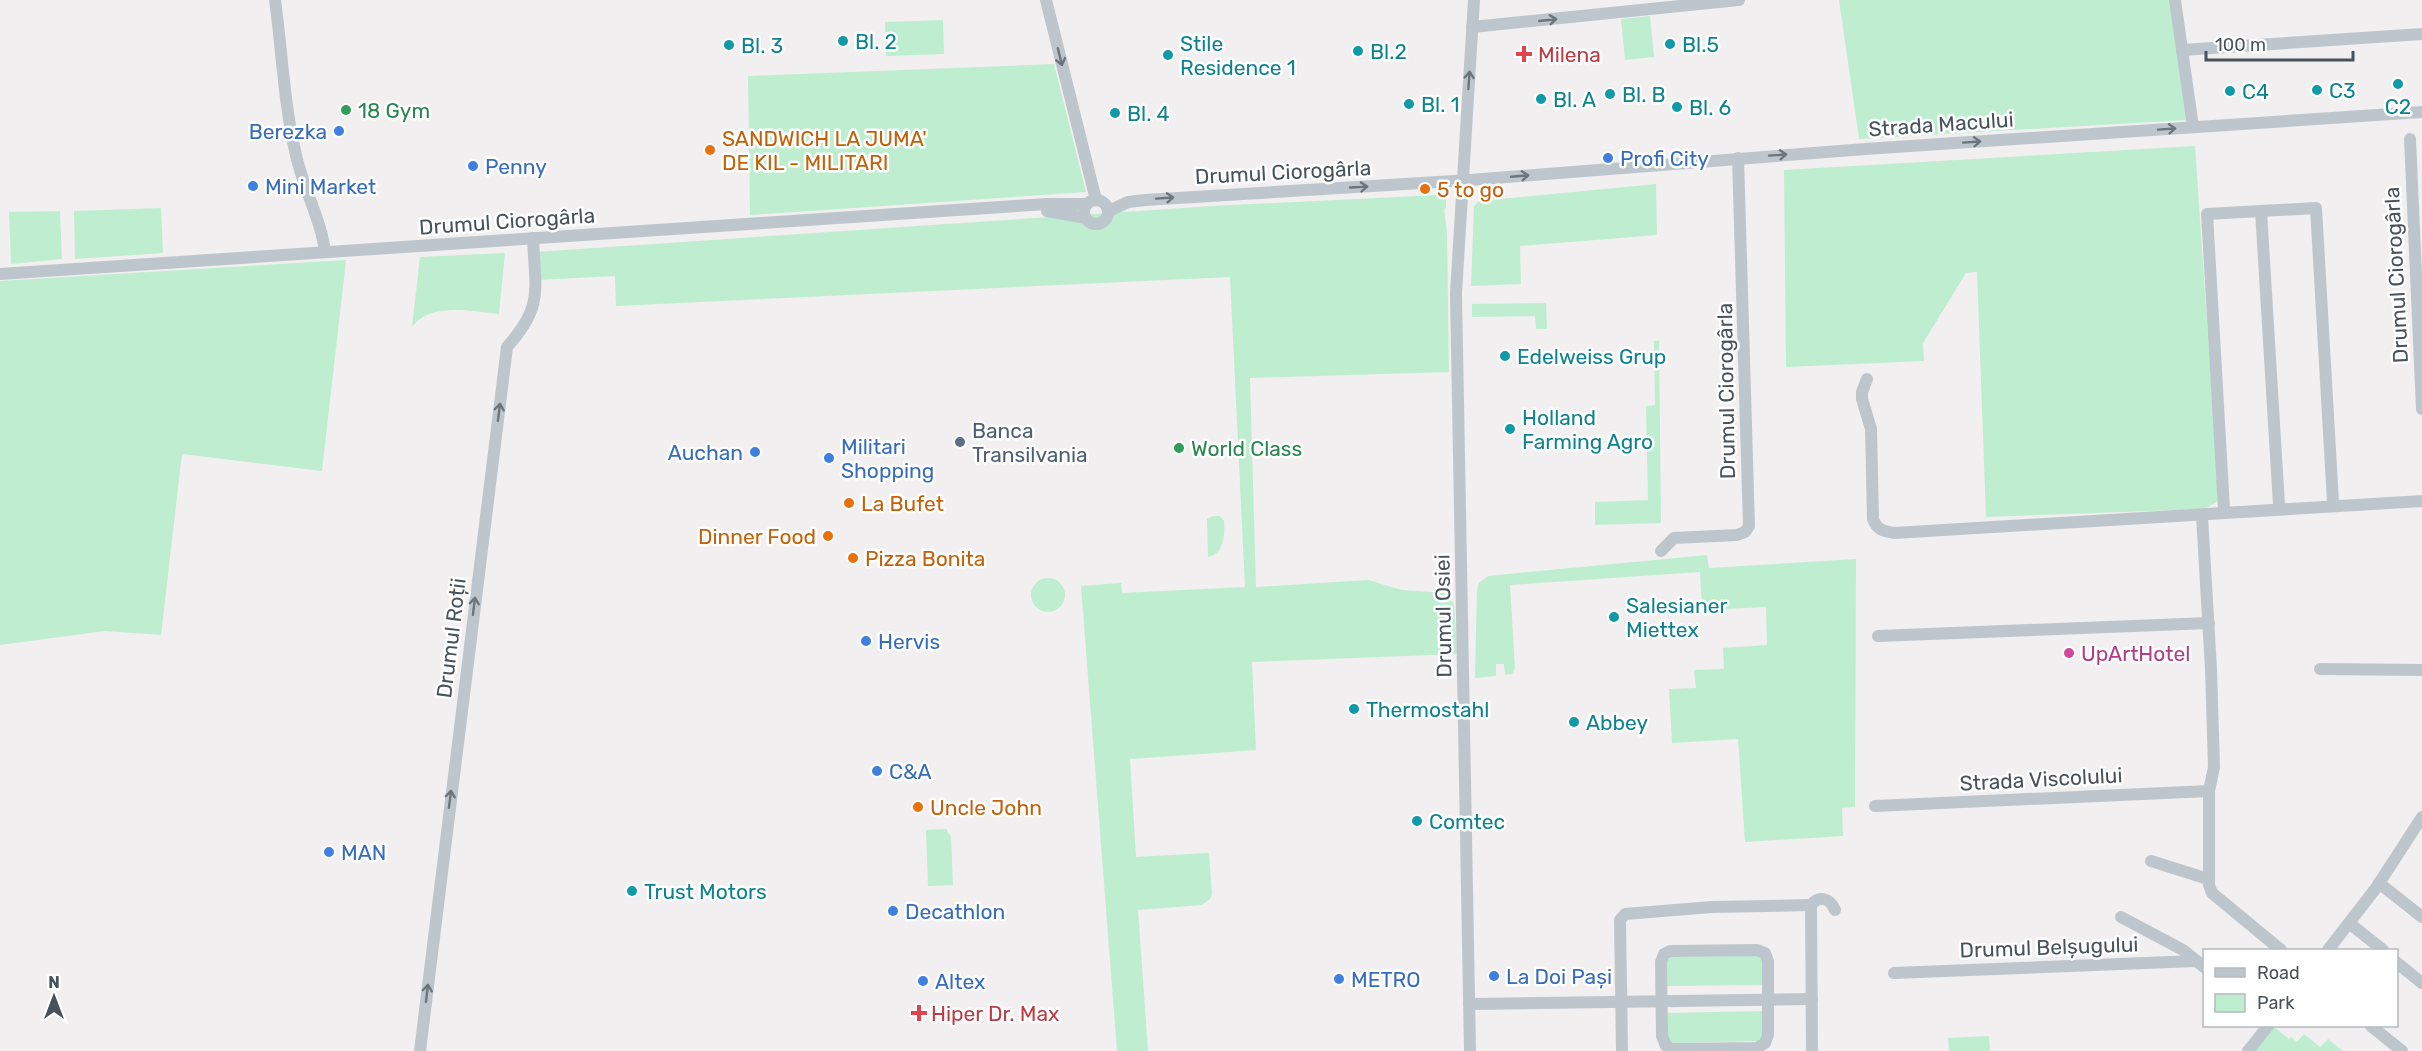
<svg xmlns="http://www.w3.org/2000/svg" width="2422" height="1051" font-family="Rubik,sans-serif">
  <style>
    .green { fill: #bfedd0 }
    .lines { fill: none; stroke-linecap: round; stroke-linejoin: round }
    .minor { stroke: #bec6cd; stroke-width: 12 }
    .oneway { stroke: #6b757d }
    .culture-dot { fill: #0f9aa8; stroke: #fff; stroke-width: 2 }
    .health-dot { fill: #e0444e; stroke: #fff; stroke-width: 2 }
    .leisure-dot { fill: #2e9e5b; stroke: #fff; stroke-width: 2 }
    .shop-dot { fill: #3f7fe0; stroke: #fff; stroke-width: 2 }
    .food-dot { fill: #e8710a; stroke: #fff; stroke-width: 2 }
    .service-dot { fill: #5c6f8a; stroke: #fff; stroke-width: 2 }
    .hotel-dot { fill: #d1479c; stroke: #fff; stroke-width: 2 }
    .labels { text-anchor: middle; dominant-baseline: central; stroke-width: 5; stroke-linejoin: round; paint-order: stroke }
    .culture-label { font-size: 21px; fill: #0d838f; stroke: #fff; text-anchor: start }
    .health-label { font-size: 21px; fill: #be3a42; stroke: #fff; text-anchor: start }
    .leisure-label { font-size: 21px; fill: #27864d; stroke: #fff; text-anchor: start }
    .street-label { font-size: 21px; fill: #48525b; stroke: #fff }
    .shop-label { font-size: 21px; fill: #366cbe; stroke: #fff; text-anchor: start }
    .food-label { font-size: 21px; fill: #c56008; stroke: #fff; text-anchor: start }
    .service-label { font-size: 21px; fill: #4e5e75; stroke: #fff; text-anchor: start }
    .hotel-label { font-size: 21px; fill: #b23c85; stroke: #fff; text-anchor: start }
  </style>
  <rect width="100%" height="100%" fill="#f1efef"/>
  <g class="green">
    <path d="M 1839,0 L 2170,0 L 2186,120 L 1859,139 Z"/>
    <path d="M 1650,16 L 1654,57 L 1625,60 L 1621,19 Z"/>
    <path d="M 943,20 L 944,54 L 886,56 L 885,22 Z"/>
    <path d="M 1054,64 L 1086,192 L 750,215 L 748,76 Z"/>
    <path d="M 2195,146 L 2219,500 L 2205,509 L 1986,517 L 1977,272 L 1966,273 L 1923,343 L 1924,361 L 1786,367 L 1784,170 Z"/>
    <path d="M 1656,184 L 1657,235 L 1520,246 L 1521,284 L 1471,286 L 1474,206 L 1479,201 Z"/>
    <path d="M 1438,195 L 1446,197 L 1446,208 L 1444,209 L 1447,234 L 1449,372 L 1250,378 L 1256,587 L 1368,580 L 1402,590 L 1444,593 L 1454,604 L 1457,654 L 1252,662 L 1256,750 L 1130,759 L 1136,857 L 1209,853 L 1212,894 L 1210,899 L 1202,905 L 1138,910 L 1148,1051 L 1117,1051 L 1081,586 L 1121,583 L 1122,593 L 1245,587 L 1230,277 L 616,306 L 615,276 L 537,280 L 536,252 L 1212,206 Z"/>
    <path d="M 161,208 L 163,253 L 75,259 L 74,211 Z"/>
    <path d="M 60,211 L 62,259 L 11,264 L 9,212 Z"/>
    <path d="M 505,253 L 499,314 C 473,311 429,302 412,327 L 420,257 Z"/>
    <path d="M 346,260 L 322,471 L 182,454 L 161,635 L 105,631 L 0,645 L 0,281 Z"/>
    <path d="M 1546,303 L 1547,329 L 1536,329 L 1535,316 L 1472,317 L 1472,304 Z"/>
    <path d="M 1654,341 L 1659,341 L 1661,523 L 1595,525 L 1595,502 L 1648,500 L 1646,406 L 1655,405 Z"/>
    <path d="M 1213,516 L 1220,516 L 1224,521 C 1225,534 1224,554 1208,557 L 1207,519 Z"/>
    <path d="M 1707,555 L 1709,568 L 1856,559 L 1855,807 L 1842,808 L 1843,836 L 1745,842 L 1738,739 L 1672,743 L 1669,689 L 1696,688 L 1694,670 L 1724,669 L 1723,648 L 1767,645 L 1766,607 L 1702,610 L 1700,572 L 1510,585 L 1515,668 L 1512,674 L 1505,675 L 1504,664 L 1496,664 L 1496,676 L 1475,678 L 1477,590 L 1479,583 L 1488,576 Z"/>
    <circle cx="1048" cy="595" r="17"/>
    <path d="M 946,829 L 951,837 L 953,885 L 928,886 L 926,830 Z"/>
    <path d="M 1757,955 L 1762,959 L 1764,985 L 1665,986 L 1667,960 L 1671,956 Z"/>
    <path d="M 1764,1011 L 1763,1037 L 1758,1041 L 1672,1043 L 1668,1039 L 1665,1013 Z"/>
    <path d="M 2273,1026 L 2289,1039 L 2291,1037 L 2297,1042 L 2304,1034 L 2320,1047 L 2328,1039 L 2343,1051 L 2252,1051 Z"/>
    <path d="M 1989,1036 L 1990,1051 L 1949,1051 L 1948,1038 Z"/>
  </g>
  <g class="lines">
    <g class="minor">
      <path d="M 275,0 C 282,51 284,105 296,155 C 303,188 321,219 325,252"/>
      <path d="M 1046,0 L 1096,200"/>
      <path d="M 2175,0 L 2193,127"/>
      <path d="M 1472,27 L 1739,0"/>
      <path d="M 2182,50 L 2422,34"/>
      <path d="M 2410,139 L 2422,409"/>
      <circle cx="1096" cy="212" r="12"/>
      <path d="M 1047,211 L 1086,218"/>
      <path d="M 1109,211 L 1128,202 L 1145,200 L 1470,180 L 1865,149 L 2422,112"/>
      <path d="M 2261,211 L 2279,505"/>
      <path d="M 0,274 L 1046,204 L 1087,204"/>
      <path d="M 1867,379 L 1862,392 L 1862,399 L 1871,429 L 1873,519 C 1877,530 1883,531 1894,533 L 2422,501"/>
      <path d="M 2224,509 L 2207,214 L 2316,208 L 2333,502"/>
      <path d="M 2202,516 L 2211,669 L 2214,767 L 2209,791 L 2209,885 L 2212,893 L 2281,950"/>
      <path d="M 1661,551 L 1674,538 L 1737,535 L 1745,532 L 1749,526 L 1738,158"/>
      <path d="M 1878,636 L 2209,623"/>
      <path d="M 2320,669 L 2422,670"/>
      <path d="M 1875,806 L 2209,791"/>
      <path d="M 2151,861 L 2208,879"/>
      <path d="M 2379,883 L 2422,917"/>
      <path d="M 2121,917 L 2183,950 L 2204,967"/>
      <path d="M 2349,923 L 2383,950"/>
      <path d="M 1757,950 L 1765,953 L 1768,961 L 1768,1035 L 1765,1043 L 1757,1048 L 1672,1049 L 1666,1046 L 1662,1036 L 1661,962 L 1664,954 L 1670,951 Z"/>
      <path d="M 2328,950 L 2376,888 L 2422,817"/>
      <path d="M 2396,962 L 2422,983"/>
      <path d="M 1894,973 L 2196,961"/>
      <path d="M 1469,1004 L 1812,999"/>
      <path d="M 2371,1026 L 2402,1051"/>
      <path d="M 420,1051 L 507,347 C 544,306 535,290 533,238"/>
      <path d="M 1470,1051 L 1456,293 L 1474,0"/>
      <path d="M 1622,1051 L 1620,920 L 1625,914 L 1712,907 L 1811,905"/>
      <path d="M 1812,1051 L 1811,905 C 1819,895 1830,898 1835,910"/>
      <path d="M 2248,1051 L 2268,1026"/>
    </g>
  </g>
  <defs><path id="oneway-shaft" d="M-6 0H5M1.5-3L5.5 0L1.5 3" fill="none" stroke-width="1.6" stroke-linecap="round" stroke-linejoin="round" transform="scale(1.5)"/></defs>
  <g class="oneway">
    <use href="#oneway-shaft" transform="translate(1548 20) rotate(-6)"/>
    <use href="#oneway-shaft" transform="translate(1060 57) rotate(76)"/>
    <use href="#oneway-shaft" transform="translate(1469 80) rotate(-86)"/>
    <use href="#oneway-shaft" transform="translate(2167 129) rotate(-4)"/>
    <use href="#oneway-shaft" transform="translate(1972 142) rotate(-4)"/>
    <use href="#oneway-shaft" transform="translate(1778 155) rotate(-4)"/>
    <use href="#oneway-shaft" transform="translate(1520 176) rotate(-5)"/>
    <use href="#oneway-shaft" transform="translate(1359 187) rotate(-3)"/>
    <use href="#oneway-shaft" transform="translate(1165 198) rotate(-4)"/>
    <use href="#oneway-shaft" transform="translate(499 412) rotate(-83)"/>
    <use href="#oneway-shaft" transform="translate(474 606) rotate(-83)"/>
    <use href="#oneway-shaft" transform="translate(450 799) rotate(-83)"/>
    <use href="#oneway-shaft" transform="translate(427 993) rotate(-83)"/>
  </g>
  <g class="culture-dot">
    <circle cx="843" cy="41" r="6"/>
    <circle cx="1670" cy="44" r="6"/>
    <circle cx="729" cy="45" r="6"/>
    <circle cx="1358" cy="51" r="6"/>
    <circle cx="1168" cy="55" r="6"/>
    <circle cx="2398" cy="84" r="6"/>
    <circle cx="2317" cy="90" r="6"/>
    <circle cx="2230" cy="91" r="6"/>
    <circle cx="1610" cy="94" r="6"/>
    <circle cx="1541" cy="99" r="6"/>
    <circle cx="1409" cy="104" r="6"/>
    <circle cx="1677" cy="107" r="6"/>
    <circle cx="1115" cy="113" r="6"/>
    <circle cx="1505" cy="356" r="6"/>
    <circle cx="1510" cy="429" r="6"/>
    <circle cx="1614" cy="617" r="6"/>
    <circle cx="1354" cy="709" r="6"/>
    <circle cx="1574" cy="722" r="6"/>
    <circle cx="1417" cy="821" r="6"/>
    <circle cx="632" cy="891" r="6"/>
  </g>
  <g class="health-dot">
    <path d="M1521 45h6v6h6v6h-6v6h-6v-6h-6v-6h6z"/>
    <path d="M916 1004h6v6h6v6h-6v6h-6v-6h-6v-6h6z"/>
  </g>
  <g class="leisure-dot">
    <circle cx="346" cy="110" r="6"/>
    <circle cx="1179" cy="448" r="6"/>
  </g>
  <g class="shop-dot">
    <circle cx="339" cy="131" r="6"/>
    <circle cx="1608" cy="158" r="6"/>
    <circle cx="473" cy="166" r="6"/>
    <circle cx="253" cy="186" r="6"/>
    <circle cx="755" cy="452" r="6"/>
    <circle cx="829" cy="458" r="6"/>
    <circle cx="866" cy="641" r="6"/>
    <circle cx="877" cy="771" r="6"/>
    <circle cx="329" cy="852" r="6"/>
    <circle cx="893" cy="911" r="6"/>
    <circle cx="1494" cy="976" r="6"/>
    <circle cx="1339" cy="979" r="6"/>
    <circle cx="923" cy="981" r="6"/>
  </g>
  <g class="food-dot">
    <circle cx="710" cy="150" r="6"/>
    <circle cx="1425" cy="189" r="6"/>
    <circle cx="849" cy="503" r="6"/>
    <circle cx="828" cy="536" r="6"/>
    <circle cx="853" cy="558" r="6"/>
    <circle cx="918" cy="807" r="6"/>
  </g>
  <circle class="service-dot" cx="960" cy="442" r="6"/>
  <circle class="hotel-dot" cx="2069" cy="653" r="6"/>
  <g class="labels">
    <g class="culture-label">
      <text x="855" y="41">Bl. 2</text>
      <text x="1180" y="43">Stile<tspan x="1180" dy="24">Residence 1</tspan></text>
      <text x="1682" y="44">Bl.5</text>
      <text x="741" y="45">Bl. 3</text>
      <text x="1370" y="51">Bl.2</text>
      <text x="2329" y="90">C3</text>
      <text x="2242" y="91">C4</text>
      <text x="1622" y="94">Bl. B</text>
      <text x="1553" y="99">Bl. A</text>
      <text x="1421" y="104">Bl. 1</text>
      <text x="2398" y="106" text-anchor="middle">C2</text>
      <text x="1689" y="107">Bl. 6</text>
      <text x="1127" y="113">Bl. 4</text>
      <text x="1517" y="356">Edelweiss Grup</text>
      <text x="1522" y="417">Holland<tspan x="1522" dy="24">Farming Agro</tspan></text>
      <text x="1626" y="605">Salesianer<tspan x="1626" dy="24">Miettex</tspan></text>
      <text x="1366" y="709">Thermostahl</text>
      <text x="1586" y="722">Abbey</text>
      <text x="1429" y="821">Comtec</text>
      <text x="644" y="891">Trust Motors</text>
    </g>
    <g class="health-label">
      <text x="1538" y="54">Milena</text>
      <text x="931" y="1013">Hiper Dr. Max</text>
    </g>
    <g class="leisure-label">
      <text x="358" y="110">18 Gym</text>
      <text x="1191" y="448">World Class</text>
    </g>
    <g class="street-label">
      <text transform="translate(1941 124) rotate(-4)">Strada Macului</text>
      <text transform="translate(1283 172) rotate(-3)">Drumul Ciorogârla</text>
      <text transform="translate(507 221) rotate(-4)">Drumul Ciorogârla</text>
      <text transform="translate(2396 275) rotate(-93)">Drumul Ciorogârla</text>
      <text transform="translate(1726 391) rotate(-91)">Drumul Ciorogârla</text>
      <text transform="translate(1443 616) rotate(-91)">Drumul Osiei</text>
      <text transform="translate(451 638) rotate(-83)">Drumul Roții</text>
      <text transform="translate(2041 779) rotate(-3)">Strada Viscolului</text>
      <text transform="translate(2049 947) rotate(-2)">Drumul Belșugului</text>
    </g>
    <g class="shop-label">
      <text x="327" y="131" text-anchor="end">Berezka</text>
      <text x="1620" y="158">Profi City</text>
      <text x="485" y="166">Penny</text>
      <text x="265" y="186">Mini Market</text>
      <text x="841" y="446">Militari<tspan x="841" dy="24">Shopping</tspan></text>
      <text x="743" y="452" text-anchor="end">Auchan</text>
      <text x="878" y="641">Hervis</text>
      <text x="889" y="771">C&amp;A</text>
      <text x="341" y="852">MAN</text>
      <text x="905" y="911">Decathlon</text>
      <text x="1506" y="976">La Doi Pași</text>
      <text x="1351" y="979">METRO</text>
      <text x="935" y="981">Altex</text>
    </g>
    <g class="food-label">
      <text x="722" y="138">SANDWICH LA JUMA'<tspan x="722" dy="24">DE KIL - MILITARI</tspan></text>
      <text x="1437" y="189">5 to go</text>
      <text x="861" y="503">La Bufet</text>
      <text x="816" y="536" text-anchor="end">Dinner Food</text>
      <text x="865" y="558">Pizza Bonita</text>
      <text x="930" y="807">Uncle John</text>
    </g>
    <g class="service-label">
      <text x="972" y="430">Banca<tspan x="972" dy="24">Transilvania</tspan></text>
    </g>
    <g class="hotel-label">
      <text x="2081" y="653">UpArtHotel</text>
    </g>
  </g>
  <rect x="2203" y="949" width="195" height="78" fill="#ffffff" stroke="#b6babd" stroke-width="1.5"/>
  <rect x="2215" y="968" width="30" height="9" fill="#bec6cd" stroke="#b6babd" stroke-width="1.5"/>
  <text x="2257" y="979" font-size="18" fill="#48525b">Road</text>
  <rect x="2215" y="994" width="30" height="18" fill="#bfedd0" stroke="#b6babd" stroke-width="1.5"/>
  <text x="2257" y="1009" font-size="18" fill="#48525b">Park</text>
  <g transform="translate(54 997)" stroke="#ffffff" stroke-width="4.5" paint-order="stroke">
  <path d="M0-4.5L10 22L0 15L-10 22Z" fill="#48525b"/>
  <text y="-9" font-size="16" font-weight="bold" text-anchor="middle" fill="#48525b">N</text>
  </g>
  <path d="M2206 51v9h147v-9" fill="none" stroke="#48525b" stroke-width="3"/>
  <text x="2215" y="51" font-size="18" fill="#48525b" stroke="#ffffff" stroke-width="4.5" paint-order="stroke">100 m</text>
</svg>
